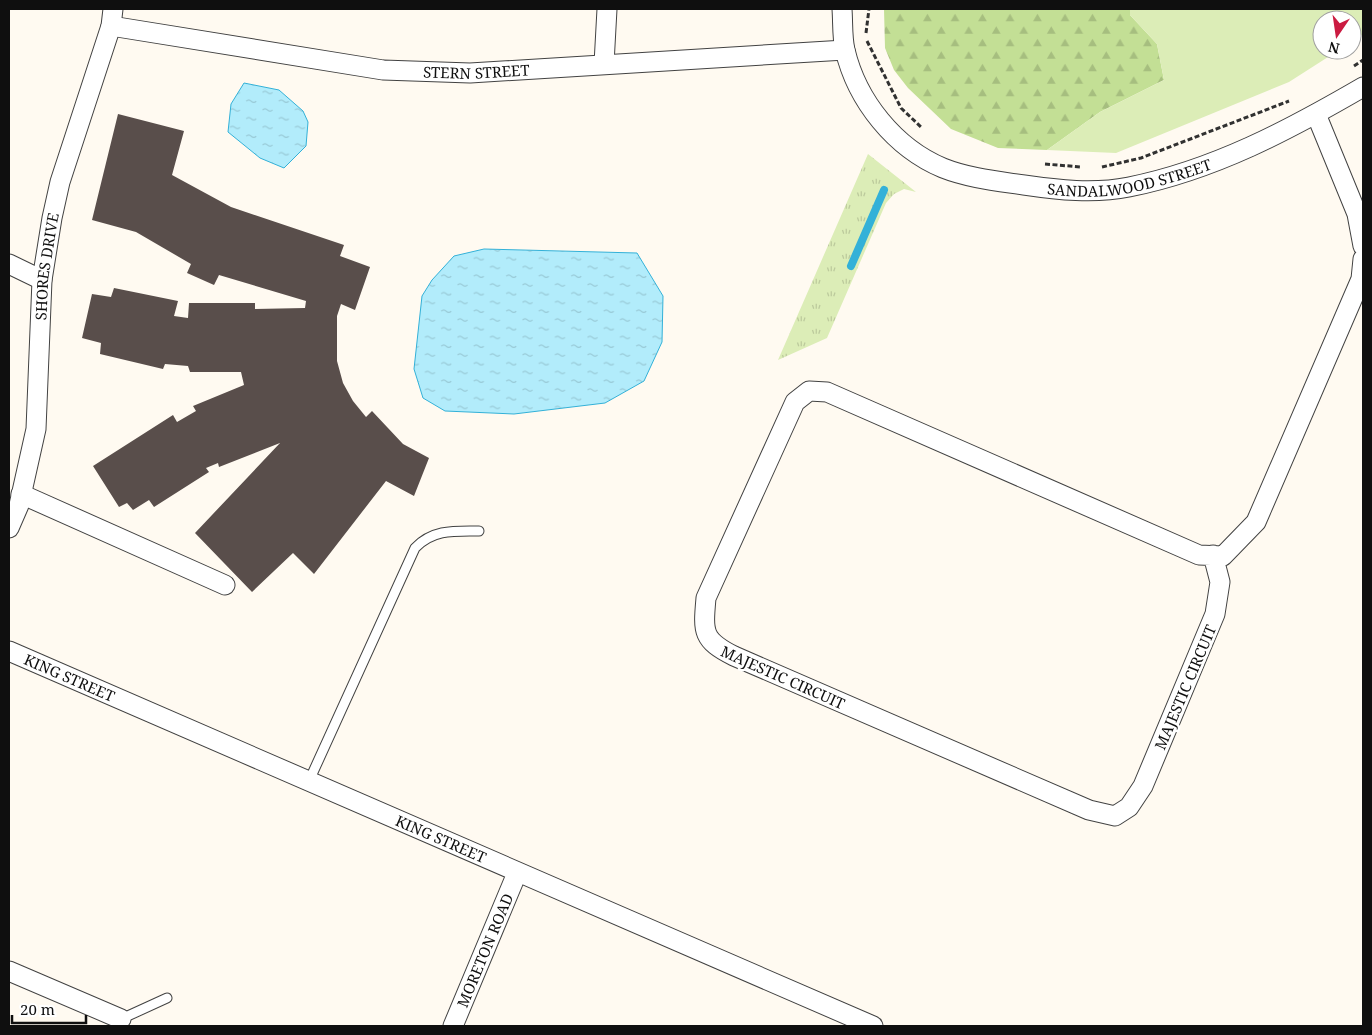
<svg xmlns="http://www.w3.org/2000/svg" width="1372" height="1035" font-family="'Noto Serif',serif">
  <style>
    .grass { fill: url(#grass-tufts) }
    .forest { fill: url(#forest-firs) }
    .park { fill: #dcedb7 }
    .water { fill: url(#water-ripples); stroke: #33b1d8 }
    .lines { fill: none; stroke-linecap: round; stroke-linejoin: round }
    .stream { stroke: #33b1d8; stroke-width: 8 }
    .building { fill: #594e4b }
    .service-casing { stroke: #424242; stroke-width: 11 }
    .minor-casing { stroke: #424242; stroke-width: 21 }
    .path { stroke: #313131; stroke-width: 3; stroke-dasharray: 5 2.5; stroke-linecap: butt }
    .service { stroke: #fff; stroke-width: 9 }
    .minor { stroke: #fff; stroke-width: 19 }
    .labels { text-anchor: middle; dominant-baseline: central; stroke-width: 5; stroke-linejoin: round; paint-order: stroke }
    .street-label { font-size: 15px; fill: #0f0f0f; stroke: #fff }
  </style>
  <defs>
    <pattern id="grass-tufts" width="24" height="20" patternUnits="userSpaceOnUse" patternTransform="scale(1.25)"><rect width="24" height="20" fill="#dcedb7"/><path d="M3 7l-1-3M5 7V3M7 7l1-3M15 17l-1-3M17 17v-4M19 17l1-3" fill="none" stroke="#bcca9c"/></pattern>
    <pattern id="forest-firs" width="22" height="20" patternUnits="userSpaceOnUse" patternTransform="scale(1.25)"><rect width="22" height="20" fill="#c3df95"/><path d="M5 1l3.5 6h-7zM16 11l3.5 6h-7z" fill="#a6be7f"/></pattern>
    <pattern id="water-ripples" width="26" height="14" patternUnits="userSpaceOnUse" patternTransform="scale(1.25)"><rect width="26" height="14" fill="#b2ecfb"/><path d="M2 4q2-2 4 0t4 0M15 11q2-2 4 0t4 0" fill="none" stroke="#98c9d6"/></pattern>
  </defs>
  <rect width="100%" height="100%" fill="#fffaf1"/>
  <path class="grass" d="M 868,154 L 916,192 L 904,189 L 894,194 L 886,203 L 827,338 L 778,360 Z"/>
  <path class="forest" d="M 884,9 L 1130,9 L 1130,15 L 1157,44 L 1164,80 L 1100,112 L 1047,150 L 998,148 L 951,129 L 908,88 L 894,70 L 885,48 Z"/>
  <path class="park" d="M 1130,9 L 1363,9 L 1363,34 L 1352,42 L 1352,20 L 1322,20 L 1322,50 L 1339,50 L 1289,82 L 1116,153 L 1047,150 L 1100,112 L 1164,80 L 1157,44 L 1130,15 Z"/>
  <g class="water">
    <path d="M 244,83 L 279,90 L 303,111 L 308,122 L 306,146 L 284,168 L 260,158 L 228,132 L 231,104 Z"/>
    <path d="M 484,249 L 637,253 L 663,296 L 662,342 L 644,381 L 605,403 L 514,414 L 445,411 L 423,398 L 414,369 L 422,296 L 432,280 L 454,256 Z"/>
  </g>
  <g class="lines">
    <path class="stream" d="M 851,266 L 884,190"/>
  </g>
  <path class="building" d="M 118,114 L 184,131 L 172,175 L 231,207 L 344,245 L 340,256 L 370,267 L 355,310 L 341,304 L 337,316 L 337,361 L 343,383 L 353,401 L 366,417 L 372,411 L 403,444 L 429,458 L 414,496 L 386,481 L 314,574 L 293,553 L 252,592 L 195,533 L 280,443 L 219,467 L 218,463 L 206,468 L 209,472 L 154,507 L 149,500 L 133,510 L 127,503 L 119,507 L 93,466 L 173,415 L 177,422 L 196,411 L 193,406 L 244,385 L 241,372 L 190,372 L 188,366 L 165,364 L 163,369 L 100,354 L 101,343 L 82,338 L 92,294 L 111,297 L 114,288 L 178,301 L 174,316 L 188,318 L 189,303 L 255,303 L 255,309 L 305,308 L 306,301 L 219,275 L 214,285 L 187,273 L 191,264 L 136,232 L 92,220 Z"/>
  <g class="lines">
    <defs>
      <g id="service">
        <path d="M 309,781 L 415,548 C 433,529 455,531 479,531"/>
        <path d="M 122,1021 L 121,1019 L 167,998"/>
      </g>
      <g id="minor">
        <path id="s1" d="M 842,9 C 843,22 842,37 845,50 C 857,101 895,148 943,168 C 968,178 997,181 1024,185 C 1058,190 1094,194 1129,187 C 1214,170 1289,130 1363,87"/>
        <path id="s2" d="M 111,26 L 383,70 L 470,73 L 845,50"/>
        <path d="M 604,64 L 607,9"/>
        <path d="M 1316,114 L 1357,214 L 1363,246"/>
        <path d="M 9,264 L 42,280"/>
        <path d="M 21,494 L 225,585"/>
        <path id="s3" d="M 9,528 L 19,505 L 36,429 L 42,280 L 52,218 L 60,182 L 111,26 L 113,9"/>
        <path d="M 1213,555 L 1220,582 L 1215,614 L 1143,786 L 1129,807 L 1115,816 L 1089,810 L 734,656 C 702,640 703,632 706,598 L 795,402 L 809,391 L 827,392 L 1199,555 L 1223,556 L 1256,522 L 1361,279 L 1363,259"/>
        <path id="s4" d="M 9,651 L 873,1026"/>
        <path d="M 9,971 L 121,1019"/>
        <path id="s5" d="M 453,1026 L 517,873"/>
      </g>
    </defs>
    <use href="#service" class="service-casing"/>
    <use href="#minor" class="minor-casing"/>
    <g class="path">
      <path d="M 866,33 L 869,9"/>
      <path d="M 867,41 L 901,108 L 922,128"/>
      <path d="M 1354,66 L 1363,60"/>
      <path d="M 1045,164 L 1081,167"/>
      <path d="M 1102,167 L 1141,158 L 1289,101"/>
    </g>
    <use href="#service" class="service"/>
    <use href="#minor" class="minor"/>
  </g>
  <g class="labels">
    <g class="street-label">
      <text stroke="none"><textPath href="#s2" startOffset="369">STERN STREET</textPath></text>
      <text stroke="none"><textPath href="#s1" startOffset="390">SANDALWOOD STREET</textPath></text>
      <text stroke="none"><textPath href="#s3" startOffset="266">SHORES DRIVE</textPath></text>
      <text stroke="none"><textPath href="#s4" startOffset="66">KING STREET</textPath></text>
      <text transform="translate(783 677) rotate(24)">MAJESTIC CIRCUIT</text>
      <text transform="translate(1185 687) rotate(-67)">MAJESTIC CIRCUIT</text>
      <text stroke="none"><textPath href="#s4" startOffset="471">KING STREET</textPath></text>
      <text stroke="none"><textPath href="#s5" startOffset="82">MORETON ROAD</textPath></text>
    </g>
  </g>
  <rect width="1372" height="1035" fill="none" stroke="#0f0f0f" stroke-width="20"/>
  <g transform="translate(1337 35) rotate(193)"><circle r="24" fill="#ffffff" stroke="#9f9f9f"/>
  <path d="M0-4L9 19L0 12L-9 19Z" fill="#cb1b41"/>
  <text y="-8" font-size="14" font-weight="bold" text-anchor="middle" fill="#0f0f0f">N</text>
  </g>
  <path d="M12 1015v8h74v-8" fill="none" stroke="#0f0f0f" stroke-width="2.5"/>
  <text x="20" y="1015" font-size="15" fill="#0f0f0f" stroke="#ffffff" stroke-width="4" paint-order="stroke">20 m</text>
</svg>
